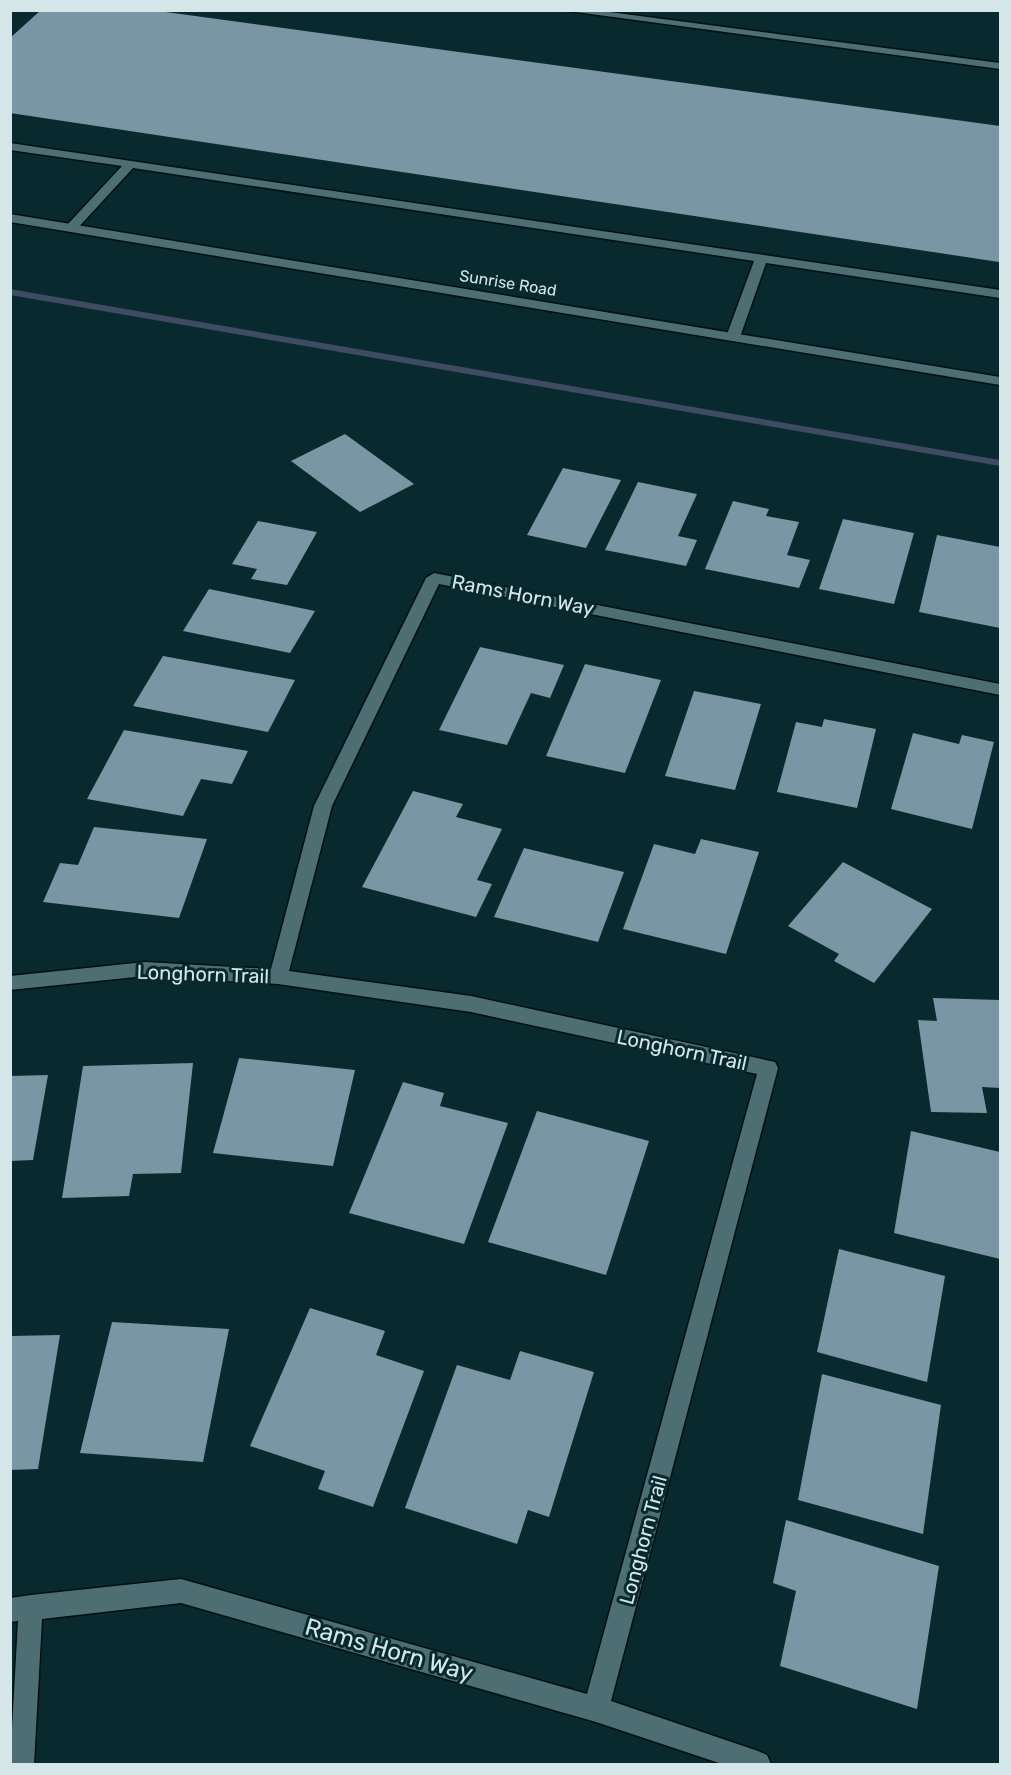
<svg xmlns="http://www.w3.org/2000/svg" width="1011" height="1775" font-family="Rubik,sans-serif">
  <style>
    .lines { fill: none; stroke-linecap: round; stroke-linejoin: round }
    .stream { fill: #3f4b62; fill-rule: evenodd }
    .building { fill: #7a95a4 }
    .service-casing { stroke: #001013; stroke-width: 3 }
    .minor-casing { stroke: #001013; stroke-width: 3 }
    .secondary-casing { stroke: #001013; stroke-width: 3 }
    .service { fill: #4d6e72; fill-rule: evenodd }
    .minor { fill: #4d6e72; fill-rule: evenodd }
    .secondary { fill: #4d6e72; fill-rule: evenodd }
    .labels { text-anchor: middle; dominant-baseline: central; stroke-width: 6; stroke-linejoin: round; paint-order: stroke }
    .far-street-label { font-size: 16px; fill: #d5e6e9; stroke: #08292d }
    .street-label { font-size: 20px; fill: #d5e6e9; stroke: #08292d }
    .near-street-label { font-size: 24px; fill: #d5e6e9; stroke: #08292d }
  </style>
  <rect width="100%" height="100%" fill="#08292d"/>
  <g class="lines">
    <path class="stream" d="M 10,289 L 1000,460 L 1000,466 L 10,295 Z"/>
  </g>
  <g class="building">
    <path d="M 41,10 L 151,10 L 1000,126 L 999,262 L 10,113 L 10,38 Z"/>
    <path d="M 345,434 L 414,484 L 360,512 L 291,461 Z"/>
    <path d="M 563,468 L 621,480 L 586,548 L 527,535 Z"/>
    <path d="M 638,482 L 697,494 L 678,536 L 697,540 L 686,566 L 605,550 Z"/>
    <path d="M 733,501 L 769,509 L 766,516 L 799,522 L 787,555 L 810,560 L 799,588 L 705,569 Z"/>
    <path d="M 843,519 L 914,533 L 894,604 L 819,589 Z"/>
    <path d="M 258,521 L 317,532 L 287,585 L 251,579 L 257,569 L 232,564 Z"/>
    <path d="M 937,535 L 1000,547 L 1000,628 L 919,612 Z"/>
    <path d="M 209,589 L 315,611 L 290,653 L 183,631 Z"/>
    <path d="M 480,647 L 564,665 L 550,698 L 531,693 L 507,745 L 439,730 Z"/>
    <path d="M 163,656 L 295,680 L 268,732 L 133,706 Z"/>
    <path d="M 585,664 L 661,680 L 625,773 L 546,756 Z"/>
    <path d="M 694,691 L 761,704 L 735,790 L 665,776 Z"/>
    <path d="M 824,719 L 876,729 L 857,808 L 777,792 L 796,722 L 822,727 Z"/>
    <path d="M 124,730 L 248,751 L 232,784 L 201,779 L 183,816 L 87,799 Z"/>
    <path d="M 913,733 L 959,744 L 962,735 L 994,742 L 972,829 L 891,809 Z"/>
    <path d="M 413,791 L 463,804 L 456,817 L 502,829 L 477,880 L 492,884 L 476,917 L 362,887 Z"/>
    <path d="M 94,827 L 207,839 L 179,918 L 43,902 L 60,863 L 78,865 Z"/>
    <path d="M 701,839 L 759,852 L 726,954 L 623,929 L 654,844 L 695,854 Z"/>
    <path d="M 524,848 L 624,872 L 598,942 L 494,917 Z"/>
    <path d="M 843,862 L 932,909 L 874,983 L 834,961 L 839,954 L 788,926 Z"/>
    <path d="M 933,998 L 1000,1000 L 1000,1088 L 982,1087 L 987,1113 L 931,1112 L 918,1020 L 937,1021 Z"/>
    <path d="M 239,1058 L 355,1070 L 333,1166 L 213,1153 Z"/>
    <path d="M 193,1063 L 181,1173 L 133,1174 L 129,1196 L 62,1198 L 83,1066 Z"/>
    <path d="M 48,1075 L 33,1160 L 10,1161 L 10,1076 Z"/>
    <path d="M 403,1082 L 444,1093 L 440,1106 L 508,1123 L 464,1244 L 349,1213 Z"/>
    <path d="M 537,1111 L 649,1141 L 606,1275 L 488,1242 Z"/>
    <path d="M 911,1131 L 1000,1152 L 1000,1259 L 894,1233 Z"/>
    <path d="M 839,1249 L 945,1276 L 927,1382 L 817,1352 Z"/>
    <path d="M 310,1308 L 385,1331 L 376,1355 L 424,1371 L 373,1507 L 318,1489 L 325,1471 L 250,1446 Z"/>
    <path d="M 112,1322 L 229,1329 L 203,1462 L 80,1453 Z"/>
    <path d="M 60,1335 L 38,1469 L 10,1470 L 10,1336 Z"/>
    <path d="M 520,1351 L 594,1372 L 549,1517 L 528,1510 L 517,1544 L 405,1508 L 457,1365 L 510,1380 Z"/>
    <path d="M 822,1374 L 941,1405 L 923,1534 L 798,1500 Z"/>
    <path d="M 786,1520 L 939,1566 L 917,1709 L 780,1666 L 796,1591 L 773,1583 Z"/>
  </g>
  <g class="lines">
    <defs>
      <g id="service">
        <path d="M 561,10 L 594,10 L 1000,63 L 1000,69 Z"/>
        <path d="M 10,143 L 1000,290 L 1000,298 L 766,263 L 740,337 L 733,341 L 726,337 L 754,261 L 133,168 L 75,231 L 67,231 L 67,225 L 122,166 L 10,150 Z"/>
      </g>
      <path id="minor" d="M 434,573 L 1000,684 L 1000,695 L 439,584 L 332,806 L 289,971 L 471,996 L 775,1062 L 778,1068 L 611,1701 L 758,1751 L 767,1755 L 771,1764 L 722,1764 L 596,1722 L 181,1603 L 42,1619 L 34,1764 L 10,1764 L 18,1621 L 10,1622 L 10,1598 L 31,1595 L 181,1579 L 587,1694 L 757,1074 L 471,1012 L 278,984 L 145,976 L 10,990 L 10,976 L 145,962 L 271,969 L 314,806 L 426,578 Z"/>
      <path id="secondary" d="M 10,214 L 1000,377 L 1000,385 L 10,222 Z"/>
    </defs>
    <use href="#service" class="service-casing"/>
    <use href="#minor" class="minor-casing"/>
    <use href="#secondary" class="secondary-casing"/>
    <use href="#service" class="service"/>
    <use href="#minor" class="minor"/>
    <use href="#secondary" class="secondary"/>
  </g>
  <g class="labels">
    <g class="far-street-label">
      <text transform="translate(508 283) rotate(9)">Sunrise Road</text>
    </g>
    <g class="street-label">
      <text transform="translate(523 595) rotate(11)">Rams Horn Way</text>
      <text transform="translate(203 974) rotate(2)">Longhorn Trail</text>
      <text transform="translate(682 1050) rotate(12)">Longhorn Trail</text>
      <text transform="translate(643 1540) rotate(-75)">Longhorn Trail</text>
    </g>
    <g class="near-street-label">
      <text transform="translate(389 1650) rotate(16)">Rams Horn Way</text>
    </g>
  </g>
  <rect width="1011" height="1775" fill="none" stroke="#d5e6e9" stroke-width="24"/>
</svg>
